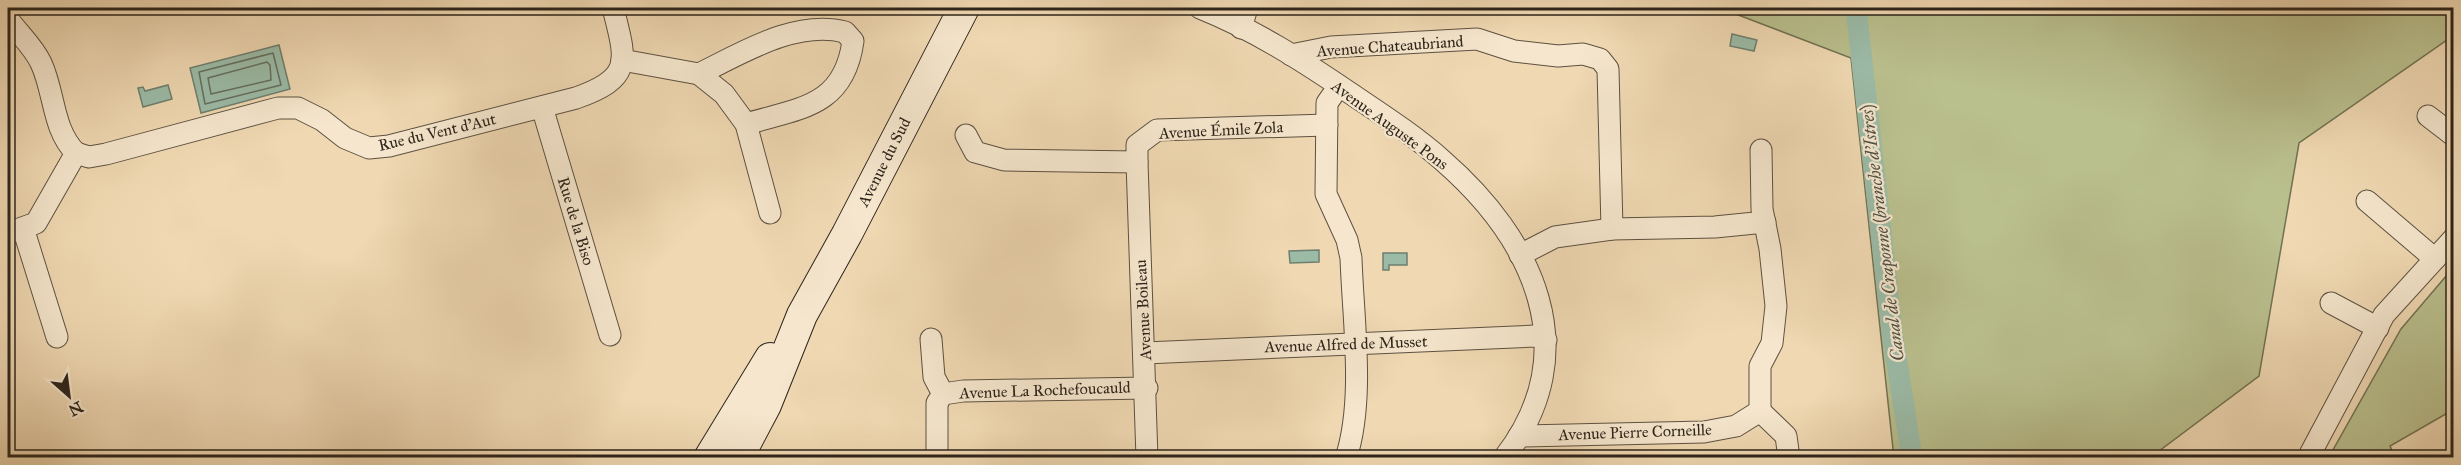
<svg xmlns="http://www.w3.org/2000/svg" width="2461" height="465" font-family="'IM FELL Great Primer',serif">
  <style>
    .grass { fill: #b9bf8d; stroke: #727254; stroke-width: 1.5 }
    .water { fill: #9bbba7; stroke: #6f7f6f; stroke-width: 1.5 }
    .lines { fill: none; stroke-linecap: round; stroke-linejoin: round }
    .shore { stroke: #647061; stroke-width: 1.5 }
    .canal { stroke: #9bbba7; stroke-width: 21 }
    .street-casing { stroke: #5d5141; stroke-width: 23 }
    .secondary-casing { stroke: #2c241b; stroke-width: 32 }
    .street { stroke: #f5e6cd; stroke-width: 21 }
    .secondary { stroke: #f5e6cd; stroke-width: 30 }
    .labels { text-anchor: middle; dominant-baseline: central; stroke-width: 4.5; stroke-linejoin: round; paint-order: stroke }
    .street-label { font-size: 16px; fill: #2c241b; stroke: #f5e6cd }
    .water-label { font-size: 18px; font-style: italic; fill: #4d5145; stroke: #f5e6cd }
  </style>
  <rect width="100%" height="100%" fill="#efd8b2"/>
  <filter id="stains"><feTurbulence type="fractalNoise" baseFrequency=".00333" numOctaves="4"/><feColorMatrix values="0 0 0 0 .2 0 0 0 0 .09 0 0 0 0 .02 0 0 0 .5 -.17"/></filter>
  <radialGradient id="worn" r=".72"><stop offset=".6" stop-color="#630" stop-opacity="0"/><stop offset="1" stop-color="#630" stop-opacity=".3"/></radialGradient>
  <g class="grass">
    <path d="M 1720,8 L 2453,8 L 2454,35 L 2299,143 L 2259,376 L 2151,457 L 1894,458 L 1851,58 Z"/>
    <path d="M 2453,268 L 2449,346 L 2451,411 L 2390,446 L 2395,457 L 2329,457 L 2401,329 Z"/>
  </g>
  <g class="water">
    <path d="M 1732,34 L 1757,40 L 1754,51 L 1730,46 Z"/>
    <path d="M 279,45 L 290,89 L 201,113 L 190,68 Z"/>
    <path d="M 168,85 L 172,99 L 143,107 L 138,88 L 143,87 L 145,91 Z"/>
    <path d="M 1319,250 L 1319,262 L 1290,263 L 1289,251 Z"/>
    <path d="M 1383,253 L 1407,253 L 1407,265 L 1389,265 L 1389,270 L 1383,270 Z"/>
  </g>
  <g class="lines">
    <g class="shore">
      <path d="M 273,53 L 281,85 L 205,104 L 199,72 Z"/>
      <path d="M 267,62 L 270,65 L 271,80 L 211,94 L 208,78 Z"/>
    </g>
    <path class="canal" d="M 1856,8 L 1892,331 L 1912,458"/>
    <defs>
      <g id="street">
        <path d="M 1200,8 C 1253,29 1303,61 1350,93 C 1381,114 1414,135 1442,160 C 1533,239 1587,351 1504,458"/>
        <path d="M 8,19 C 19,34 33,46 41,63 C 55,93 52,129 76,153 L 36,223 L 8,233"/>
        <path d="M 1241,28 L 1247,8"/>
        <path d="M 1291,55 L 1331,47 L 1477,39 L 1514,51 L 1558,56 L 1583,54 L 1600,59 L 1608,69 L 1612,229"/>
        <path d="M 622,60 L 699,74 L 724,94 L 746,124 L 770,213"/>
        <path d="M 699,74 C 742,53 796,19 845,32 L 853,41 C 844,107 800,108 746,124"/>
        <path d="M 1339,86 L 1327,103 L 1326,194 L 1347,240 L 1351,258 C 1353,320 1365,399 1346,458"/>
        <path d="M 542,107 L 610,335"/>
        <path d="M 2428,116 L 2454,136"/>
        <path d="M 966,135 L 975,152 L 1004,160 L 1137,162 L 1137,145 L 1157,130 L 1327,125"/>
        <path d="M 76,153 L 89,157 L 106,154 L 278,108 L 298,108 L 322,120 L 345,138 L 369,148 L 389,146 L 576,98 C 634,78 626,60 613,8"/>
        <path d="M 1137,162 L 1147,458"/>
        <path d="M 2367,201 L 2435,259"/>
        <path d="M 23,228 L 57,337"/>
        <path d="M 1520,255 L 1555,237 L 1612,229 L 1715,227 L 1765,222"/>
        <path d="M 2331,303 L 2378,328"/>
        <path d="M 931,339 L 934,377 L 943,394"/>
        <path d="M 1145,353 L 1535,336 L 1546,340"/>
        <path d="M 1760,411 L 1760,366 L 1772,343 L 1776,306 L 1770,249 L 1762,209 L 1761,150"/>
        <path d="M 1519,436 L 1704,432 L 1736,426 L 1760,411 L 1786,436 L 1789,458"/>
        <path d="M 937,458 L 937,403 L 943,394 L 963,391 L 1147,388"/>
        <path d="M 2308,458 L 2384,315 L 2454,238"/>
      </g>
      <g id="secondary">
        <path d="M 709,458 L 770,358"/>
        <path d="M 738,458 L 766,405 L 802,315 L 847,234 L 964,8"/>
      </g>
    </defs>
    <use href="#street" class="street-casing"/>
    <use href="#secondary" class="secondary-casing"/>
    <use href="#street" class="street"/>
    <use href="#secondary" class="secondary"/>
  </g>
  <g class="labels">
    <g class="street-label">
      <text transform="translate(1390 46) rotate(-4)">Avenue Chateaubriand</text>
      <text transform="translate(1390 125) rotate(36)">Avenue Auguste Pons</text>
      <text transform="translate(1221 130) rotate(-3)">Avenue Émile Zola</text>
      <text transform="translate(437 132) rotate(-13)">Rue du Vent d'Aut</text>
      <text transform="translate(884 162) rotate(-63)">Avenue du Sud</text>
      <text transform="translate(576 221) rotate(73)">Rue de la Biso</text>
      <text transform="translate(1143 310) rotate(-93)">Avenue Boileau</text>
      <text transform="translate(1346 344) rotate(-2)">Avenue Alfred de Musset</text>
      <text transform="translate(1045 390) rotate(-2)">Avenue La Rochefoucauld</text>
      <text transform="translate(1635 432) rotate(-2)">Avenue Pierre Corneille</text>
    </g>
    <g class="water-label">
      <text transform="translate(1882 233) rotate(-97)">Canal de Craponne (branche d'Istres)</text>
    </g>
  </g>
  <rect width="2461" height="465" fill="none" stroke="#efd8b2" stroke-width="30"/>
  <rect x="9" y="9" width="2443" height="447" fill="none" stroke="#2c241b" stroke-width="3"/>
  <rect x="15" y="15" width="2431" height="435" fill="none" stroke="#2c241b" stroke-width="1.5"/>
  <g transform="translate(69 396) rotate(152)" stroke="#f5e6cd" stroke-width="4.5" paint-order="stroke">
  <path d="M0-4.5L10 22L0 15L-10 22Z" fill="#2c241b"/>
  <text y="-9" font-size="16" font-weight="bold" text-anchor="middle" fill="#2c241b">N</text>
  </g>
  <rect width="100%" height="100%" filter="url(#stains)"/>
  <rect width="100%" height="100%" fill="url(#worn)"/>
</svg>
